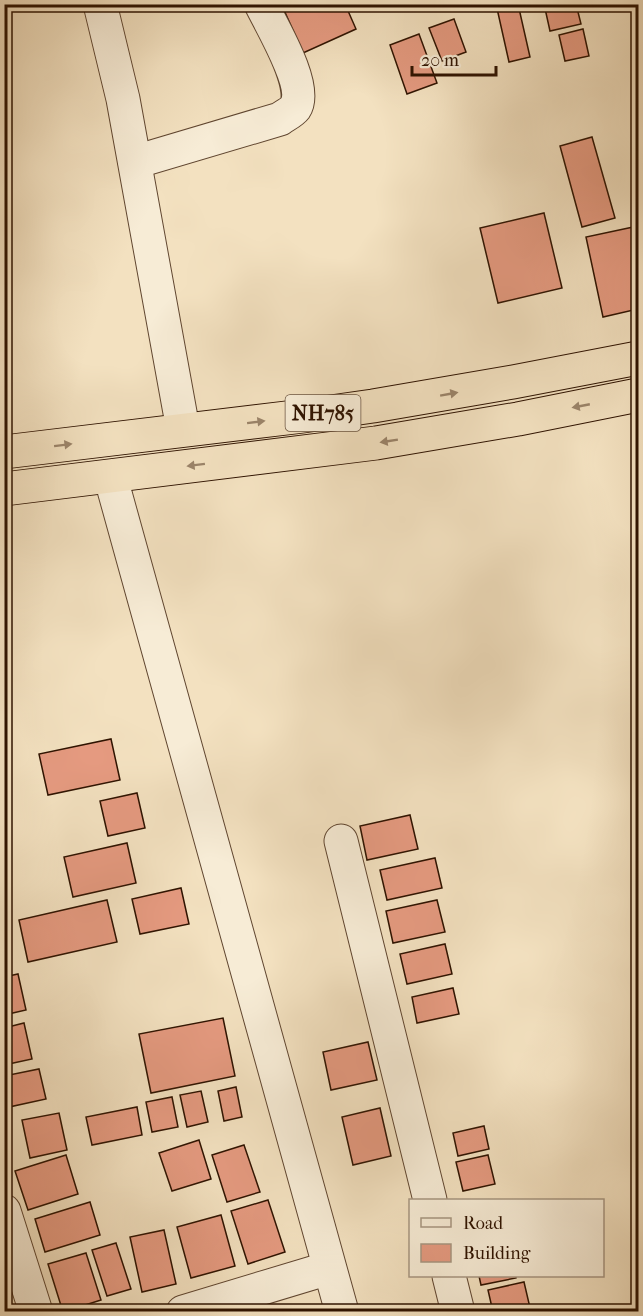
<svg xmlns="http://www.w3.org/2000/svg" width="643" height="1316" font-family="'IM FELL French Canon',serif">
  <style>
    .building { fill: #e59a80; stroke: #2f1300; stroke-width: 1.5 }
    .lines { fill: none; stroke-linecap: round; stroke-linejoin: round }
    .minor-casing { stroke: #604630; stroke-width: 35 }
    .highway-casing { stroke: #2f1300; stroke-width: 35 }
    .minor { stroke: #f7ecd6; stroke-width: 33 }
    .highway { stroke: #f3e1c0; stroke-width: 33 }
    .oneway { fill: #9b846a }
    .labels { text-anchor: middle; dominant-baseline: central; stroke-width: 6; stroke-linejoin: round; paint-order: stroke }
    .shield { fill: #f7ecd6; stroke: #6b5440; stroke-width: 1.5 }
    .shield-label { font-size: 21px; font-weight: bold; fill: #2f1300 }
  </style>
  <rect width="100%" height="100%" fill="#f3e1c0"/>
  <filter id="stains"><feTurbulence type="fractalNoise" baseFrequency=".00333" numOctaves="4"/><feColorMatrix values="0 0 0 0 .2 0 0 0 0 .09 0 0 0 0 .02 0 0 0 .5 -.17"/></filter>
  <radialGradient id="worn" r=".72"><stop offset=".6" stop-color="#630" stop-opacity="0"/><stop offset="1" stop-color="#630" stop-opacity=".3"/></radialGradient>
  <g class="building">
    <path d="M 296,4 L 345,4 L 356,29 L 303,53 L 284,10 Z"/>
    <path d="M 496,4 L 518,4 L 530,57 L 509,62 Z"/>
    <path d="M 544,4 L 576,4 L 581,24 L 550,31 Z"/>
    <path d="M 454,19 L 466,52 L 442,61 L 429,28 Z"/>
    <path d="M 583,29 L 589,56 L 565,61 L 559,35 Z"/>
    <path d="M 419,34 L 437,83 L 407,94 L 390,45 Z"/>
    <path d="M 592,137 L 615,218 L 582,227 L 560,146 Z"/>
    <path d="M 544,213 L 562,288 L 498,303 L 480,228 Z"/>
    <path d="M 638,226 L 638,309 L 603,317 L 586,237 Z"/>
    <path d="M 111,739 L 120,780 L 48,795 L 39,754 Z"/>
    <path d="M 137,793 L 145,828 L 108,836 L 100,801 Z"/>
    <path d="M 410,815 L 418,849 L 367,860 L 360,826 Z"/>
    <path d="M 127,843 L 136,883 L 73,897 L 64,857 Z"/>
    <path d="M 435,858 L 442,888 L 387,900 L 380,870 Z"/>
    <path d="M 181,888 L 189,924 L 140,934 L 132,899 Z"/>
    <path d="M 107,900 L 117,942 L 28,962 L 19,920 Z"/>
    <path d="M 437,900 L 445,932 L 393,943 L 386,911 Z"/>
    <path d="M 445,944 L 452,974 L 407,984 L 400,954 Z"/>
    <path d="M 18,974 L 26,1010 L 4,1015 L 4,977 Z"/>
    <path d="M 453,988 L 459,1014 L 417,1023 L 412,997 Z"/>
    <path d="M 223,1018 L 235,1076 L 151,1093 L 139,1034 Z"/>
    <path d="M 24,1023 L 32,1059 L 4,1065 L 4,1028 Z"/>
    <path d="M 368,1042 L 377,1080 L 331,1090 L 323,1052 Z"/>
    <path d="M 39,1069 L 46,1099 L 9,1107 L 4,1088 L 4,1076 Z"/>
    <path d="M 236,1087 L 242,1117 L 224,1121 L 218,1091 Z"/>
    <path d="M 201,1091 L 208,1122 L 187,1127 L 180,1095 Z"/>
    <path d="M 172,1097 L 178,1127 L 152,1132 L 146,1102 Z"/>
    <path d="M 137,1107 L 142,1135 L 92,1145 L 86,1117 Z"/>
    <path d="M 380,1108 L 391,1156 L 353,1165 L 342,1117 Z"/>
    <path d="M 59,1113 L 67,1150 L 30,1158 L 22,1120 Z"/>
    <path d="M 484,1126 L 489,1149 L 458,1156 L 453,1133 Z"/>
    <path d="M 199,1140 L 211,1179 L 172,1191 L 159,1153 Z"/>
    <path d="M 244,1145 L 260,1192 L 227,1202 L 212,1155 Z"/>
    <path d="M 66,1155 L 78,1194 L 28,1210 L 15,1171 Z"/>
    <path d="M 488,1155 L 495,1184 L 463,1191 L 456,1162 Z"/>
    <path d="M 268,1200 L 285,1252 L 248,1264 L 231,1211 Z"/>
    <path d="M 90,1202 L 100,1235 L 45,1252 L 35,1219 Z"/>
    <path d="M 221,1215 L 235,1266 L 191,1278 L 177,1227 Z"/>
    <path d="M 164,1230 L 176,1284 L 142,1292 L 130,1237 Z"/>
    <path d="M 116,1243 L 131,1289 L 107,1296 L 92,1250 Z"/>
    <path d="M 86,1253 L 101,1300 L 63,1312 L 48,1264 Z"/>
    <path d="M 479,1276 L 516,1276 L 516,1278 L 481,1285 Z"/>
    <path d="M 524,1282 L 531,1312 L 493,1312 L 488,1290 Z"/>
  </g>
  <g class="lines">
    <defs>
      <g id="minor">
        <path d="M 100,4 L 123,99 L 181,418"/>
        <path d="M 135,162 L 280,119 C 284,116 292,112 295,108 C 309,87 271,25 261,4"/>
        <path d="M 113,486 L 342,1312"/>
        <path d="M 341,841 L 430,1200"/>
        <path d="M 4,1211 L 36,1312"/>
        <path d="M 449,1276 L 458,1312"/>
        <path d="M 183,1312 L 329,1268"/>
      </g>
      <g id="highway">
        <path d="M 4,452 L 303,416 L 373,406 L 513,382 L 638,358"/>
        <path d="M 4,489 L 376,443 L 518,419 L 638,395"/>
      </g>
    </defs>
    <use href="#minor" class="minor-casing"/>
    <use href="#highway" class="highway-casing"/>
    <use href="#minor" class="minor"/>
    <use href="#highway" class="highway"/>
  </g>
  <defs><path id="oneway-solid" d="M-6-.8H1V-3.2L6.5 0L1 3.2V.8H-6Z" transform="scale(1.5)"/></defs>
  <g class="oneway">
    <use href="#oneway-solid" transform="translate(449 394) rotate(-10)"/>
    <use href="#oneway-solid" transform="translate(581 406) rotate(169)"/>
    <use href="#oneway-solid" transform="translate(256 422) rotate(-7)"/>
    <use href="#oneway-solid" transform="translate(389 441) rotate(171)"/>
    <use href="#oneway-solid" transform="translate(63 445) rotate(-7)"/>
    <use href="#oneway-solid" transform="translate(196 465) rotate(173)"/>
  </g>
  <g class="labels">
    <rect class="shield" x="285.5" y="395" width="75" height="36" rx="4.5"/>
    <g class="shield-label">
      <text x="323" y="413">NH785</text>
    </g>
  </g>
  <rect width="643" height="1316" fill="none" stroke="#f3e1c0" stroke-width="24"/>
  <rect x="6" y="6" width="631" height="1304" fill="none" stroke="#2f1300" stroke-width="3"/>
  <rect x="12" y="12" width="619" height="1292" fill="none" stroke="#2f1300" stroke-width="1.5"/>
  <rect x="409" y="1199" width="195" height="78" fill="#f7ecd6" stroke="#a79580" stroke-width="1.5"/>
  <rect x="421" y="1218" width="30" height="9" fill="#f7ecd6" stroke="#a79580" stroke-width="1.5"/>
  <text x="463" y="1229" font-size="18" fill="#2f1300">Road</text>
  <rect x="421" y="1244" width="30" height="18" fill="#e59a80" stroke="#a79580" stroke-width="1.5"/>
  <text x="463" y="1259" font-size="18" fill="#2f1300">Building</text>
  <path d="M412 66v9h84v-9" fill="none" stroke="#2f1300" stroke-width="3"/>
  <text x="421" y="66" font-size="18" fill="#2f1300" stroke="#f7ecd6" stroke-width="4.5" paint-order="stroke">20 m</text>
  <rect width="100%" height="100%" filter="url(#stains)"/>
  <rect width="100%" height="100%" fill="url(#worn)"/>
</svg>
